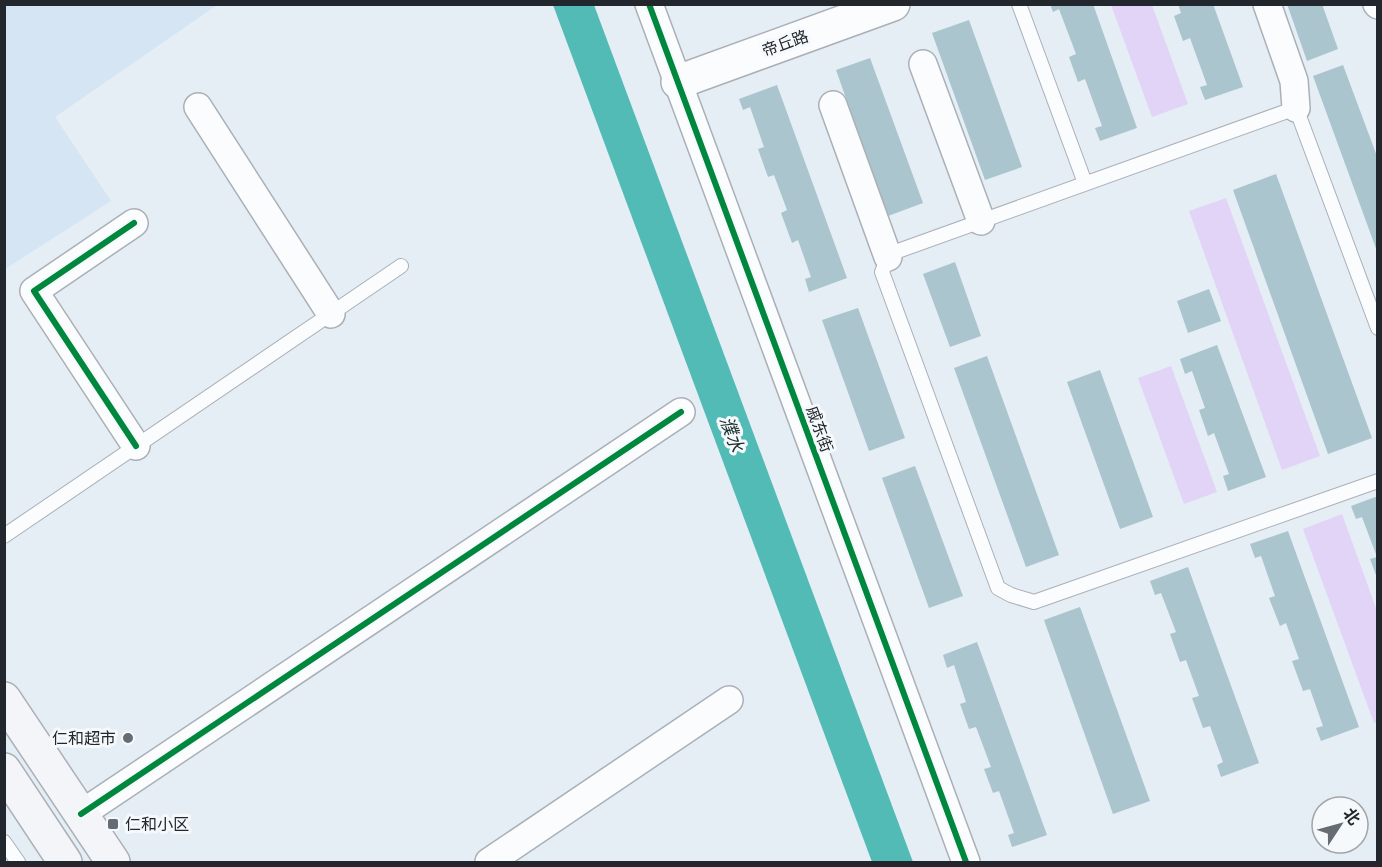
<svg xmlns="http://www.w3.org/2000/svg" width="1382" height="867" font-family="Quicksand,'Noto Sans SC',sans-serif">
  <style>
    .built { fill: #d5e5f3 }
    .green { fill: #e2d4f6 }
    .water { fill: #53bbb5 }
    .building { fill: #aac5ce }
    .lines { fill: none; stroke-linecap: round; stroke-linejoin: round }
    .service-casing { stroke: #abb0b7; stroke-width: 16 }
    .minor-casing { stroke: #abb0b7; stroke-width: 30 }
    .tertiary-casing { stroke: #abb0b7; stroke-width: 36 }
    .secondary-casing { stroke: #abb0b7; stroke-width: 36 }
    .service { stroke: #fbfcfe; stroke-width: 14 }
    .minor { stroke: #fbfcfe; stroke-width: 27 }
    .tertiary { stroke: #fbfcfe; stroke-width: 33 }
    .secondary { stroke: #f3f5f9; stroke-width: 33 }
    .cycleway-casing { stroke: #f6f9fc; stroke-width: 10 }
    .cycleway { stroke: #00873e; stroke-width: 6 }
    .poi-dot { fill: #666c73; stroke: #f6f9fc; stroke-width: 2 }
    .labels { text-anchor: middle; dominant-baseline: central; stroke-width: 6; stroke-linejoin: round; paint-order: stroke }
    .street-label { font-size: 16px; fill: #22272d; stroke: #f6f9fc }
    .poi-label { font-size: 16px; fill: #22272d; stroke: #f6f9fc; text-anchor: end }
    .water-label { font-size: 18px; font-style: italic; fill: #1a302d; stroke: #f6f9fc }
  </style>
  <rect width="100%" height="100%" fill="#e5edf5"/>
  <path class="built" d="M 5,4 L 217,5 L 55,117 L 111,201 L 5,269 Z"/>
  <g class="green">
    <path d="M 1111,5 L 1152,5 L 1188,104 L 1152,117 Z"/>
    <path d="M 1226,198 L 1320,456 L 1282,470 L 1189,211 Z"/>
    <path d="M 1171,366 L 1217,492 L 1184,504 L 1138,378 Z"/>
    <path d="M 1342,514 L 1377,611 L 1378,721 L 1374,723 L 1303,529 Z"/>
  </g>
  <path class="water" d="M 553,5 L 594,5 L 913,862 L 872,862 Z"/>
  <g class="building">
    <path d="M 1050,4 L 1093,4 L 1137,128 L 1100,141 L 1095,128 L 1102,126 L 1085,79 L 1078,82 L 1069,57 L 1076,54 L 1059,9 L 1053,12 Z"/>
    <path d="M 1178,4 L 1213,4 L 1243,87 L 1205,100 L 1200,87 L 1207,85 L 1190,38 L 1183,41 L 1174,16 L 1181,13 Z"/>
    <path d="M 1287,4 L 1322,4 L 1338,49 L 1307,61 Z"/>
    <path d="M 969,20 L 1022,167 L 985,180 L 932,33 Z"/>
    <path d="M 870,58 L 923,203 L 888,216 L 836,70 Z"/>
    <path d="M 1343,65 L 1378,159 L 1378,254 L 1313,76 Z"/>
    <path d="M 777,85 L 847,278 L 809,292 L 805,279 L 811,277 L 798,240 L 792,243 L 781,213 L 787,210 L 774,175 L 768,177 L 758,149 L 764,147 L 750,107 L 743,110 L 739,99 Z"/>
    <path d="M 1276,174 L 1372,438 L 1328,454 L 1233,190 Z"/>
    <path d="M 955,262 L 981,336 L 950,347 L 923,274 Z"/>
    <path d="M 1209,289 L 1221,321 L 1188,333 L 1177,301 Z"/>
    <path d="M 858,308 L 905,438 L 869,451 L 822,320 Z"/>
    <path d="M 1217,345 L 1266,477 L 1228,491 L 1223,476 L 1229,474 L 1214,433 L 1208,436 L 1199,410 L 1205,408 L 1192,371 L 1185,374 L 1180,359 Z"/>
    <path d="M 987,356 L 1059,555 L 1026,567 L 954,368 Z"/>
    <path d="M 1100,370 L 1153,517 L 1120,529 L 1067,382 Z"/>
    <path d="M 915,466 L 963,596 L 929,608 L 882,478 Z"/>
    <path d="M 1378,496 L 1378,578 L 1377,578 L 1370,559 L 1377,557 L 1362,517 L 1356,519 L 1351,506 Z"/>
    <path d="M 1288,531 L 1359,727 L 1321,741 L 1316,728 L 1323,726 L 1310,689 L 1303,691 L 1292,661 L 1299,659 L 1286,623 L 1280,626 L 1269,598 L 1275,596 L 1261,556 L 1255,558 L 1250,544 Z"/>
    <path d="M 1188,567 L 1259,763 L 1221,777 L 1217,765 L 1223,762 L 1210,726 L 1203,728 L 1192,698 L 1199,696 L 1186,660 L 1180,662 L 1170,634 L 1176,632 L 1161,593 L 1155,595 L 1150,581 Z"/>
    <path d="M 1080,607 L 1150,801 L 1113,814 L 1044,620 Z"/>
    <path d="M 977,642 L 1047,835 L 1012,847 L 1008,835 L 1014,833 L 999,791 L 993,793 L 984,769 L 991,767 L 976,727 L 969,729 L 960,704 L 966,702 L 954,665 L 947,668 L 943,655 Z"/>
  </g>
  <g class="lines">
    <defs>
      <g id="service">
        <path d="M 1019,4 L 1085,183"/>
        <path d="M 1378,328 L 1296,108 L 895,252 L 888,257 L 882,272 L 998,588 L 1011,595 L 1034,602 L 1378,481"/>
        <path d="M 4,536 L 401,266"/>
        <path d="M 4,842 L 18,862"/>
      </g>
      <g id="minor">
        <path d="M 649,4 L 966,862"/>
        <path d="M 1267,4 L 1294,81 L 1296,108"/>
        <path d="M 1377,4 L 1378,5"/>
        <path d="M 923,64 L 981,221"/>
        <path d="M 833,105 L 888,257"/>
        <path d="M 198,107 L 331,314"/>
        <path d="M 134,223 L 34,291 L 136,446"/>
        <path d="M 81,814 L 681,412"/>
        <path d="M 489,862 L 729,700"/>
      </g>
      <path id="tertiary" d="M 678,82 L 893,4"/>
      <g id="secondary">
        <path d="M 4,699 L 113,862"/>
        <path d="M 4,770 L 65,862"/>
      </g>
    </defs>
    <use href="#service" class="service-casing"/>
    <use href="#minor" class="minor-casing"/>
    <use href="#tertiary" class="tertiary-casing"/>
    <use href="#secondary" class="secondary-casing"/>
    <use href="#service" class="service"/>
    <use href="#minor" class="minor"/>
    <use href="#tertiary" class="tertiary"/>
    <use href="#secondary" class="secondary"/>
    <defs>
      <g id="cycleway">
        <path d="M 649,4 L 966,862"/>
        <path d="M 134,223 L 34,291 L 136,446"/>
        <path d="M 81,814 L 681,412"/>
      </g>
    </defs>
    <use href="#cycleway" class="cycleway-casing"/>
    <use href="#cycleway" class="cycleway"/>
  </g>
  <g class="poi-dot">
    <circle cx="128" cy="738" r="6"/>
    <rect x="107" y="818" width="12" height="12" rx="3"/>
  </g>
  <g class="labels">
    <g class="street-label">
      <text transform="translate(785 43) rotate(-20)">帝丘路</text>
      <text transform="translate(820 429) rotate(70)">戚东街</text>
    </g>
    <g class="poi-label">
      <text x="116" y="738">仁和超市</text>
      <text x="125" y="824" text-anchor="start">仁和小区</text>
    </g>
    <g class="water-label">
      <text transform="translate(732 434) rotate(70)">濮水</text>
    </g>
  </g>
  <rect width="1382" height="867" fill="none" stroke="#22272d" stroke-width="12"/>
  <g transform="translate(1340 825) rotate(54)"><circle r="28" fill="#f6f9fc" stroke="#a1a5a9" stroke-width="1.5"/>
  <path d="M0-4.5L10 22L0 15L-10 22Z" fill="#666c73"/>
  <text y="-9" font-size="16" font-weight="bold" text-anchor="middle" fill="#22272d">北</text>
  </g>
</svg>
